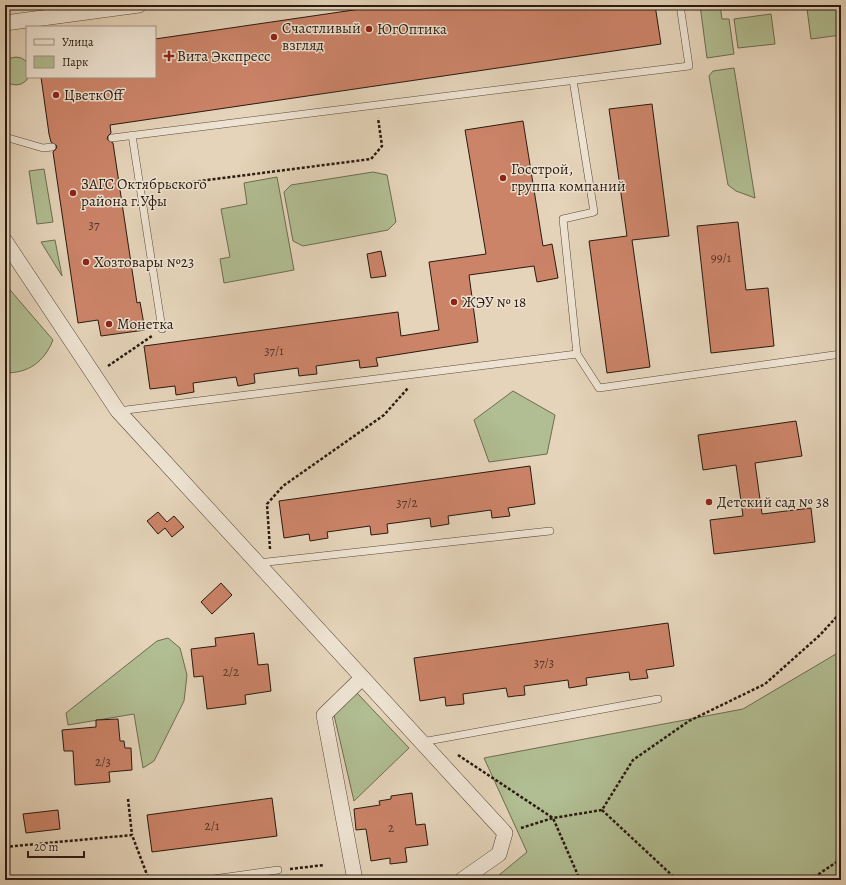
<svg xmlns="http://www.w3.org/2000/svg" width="846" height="885" font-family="Alegreya,serif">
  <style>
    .green { fill: #b1bd92; stroke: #6d6c50 }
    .building { fill: #cc8469; stroke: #291a0f }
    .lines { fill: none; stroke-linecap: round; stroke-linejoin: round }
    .service-casing { stroke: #58483a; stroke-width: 8 }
    .minor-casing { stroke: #58483a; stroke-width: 16 }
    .path { stroke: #291a0f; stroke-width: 2.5; stroke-dasharray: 3 2; stroke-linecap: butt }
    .service { stroke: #eee3d2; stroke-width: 7 }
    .minor { stroke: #eee3d2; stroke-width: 15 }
    .poi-dot { fill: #8f2418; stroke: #eee3d2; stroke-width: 1.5 }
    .labels { text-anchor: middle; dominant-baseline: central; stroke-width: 3; stroke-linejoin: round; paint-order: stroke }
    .number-label { font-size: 13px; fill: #523426 }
    .poi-label { font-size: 15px; fill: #291a0f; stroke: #eee3d2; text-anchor: start }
  </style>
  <rect width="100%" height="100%" fill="#e5d4ba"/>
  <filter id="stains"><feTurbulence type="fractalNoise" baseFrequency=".005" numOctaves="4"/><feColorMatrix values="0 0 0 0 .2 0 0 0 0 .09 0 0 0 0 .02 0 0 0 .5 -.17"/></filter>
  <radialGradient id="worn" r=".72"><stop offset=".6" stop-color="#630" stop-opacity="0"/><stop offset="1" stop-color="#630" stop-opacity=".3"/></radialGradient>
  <g class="green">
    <path d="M 700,5 L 720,5 L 722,19 L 729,19 L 734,54 L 707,58 Z"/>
    <path d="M 841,5 L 841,35 L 811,39 L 807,9 Z"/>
    <path d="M 771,14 L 775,44 L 738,48 L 734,19 Z"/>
    <circle cx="16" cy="71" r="14"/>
    <path d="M 734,68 L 755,198 L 736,191 L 728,185 L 709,76 L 713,71 Z"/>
    <path d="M 44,169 L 53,222 L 37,224 L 29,171 Z"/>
    <path d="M 373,172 L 387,175 L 396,222 L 388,230 L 303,246 L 293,241 L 284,192 L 291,185 Z"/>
    <path d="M 277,177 L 294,270 L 224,283 L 220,259 L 230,257 L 221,209 L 247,204 L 244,183 Z"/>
    <path d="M 55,240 L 62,276 L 41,242 Z"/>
    <path d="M 5,284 L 53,340 C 44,362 29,373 5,373 Z"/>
    <path d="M 513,391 L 555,415 L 547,454 L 489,462 L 474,420 Z"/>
    <path d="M 168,638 L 180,648 L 187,675 L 184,701 L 154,761 L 143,768 L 134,714 L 68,725 L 66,713 L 157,641 Z"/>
    <path d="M 841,651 L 841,880 L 493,880 L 527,852 L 484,758 L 743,709 Z"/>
    <path d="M 357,693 L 409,748 L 354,801 L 334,715 Z"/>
  </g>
  <g class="building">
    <path d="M 388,5 L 655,5 L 661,44 L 110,125 L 111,133 L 108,136 L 107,139 L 113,143 L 137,303 L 140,302 L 145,330 L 101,336 L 98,320 L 78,323 L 53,152 L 56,149 L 57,146 L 51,142 L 49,134 L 41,77 L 155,77 L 155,39 Z"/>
    <path d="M 652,104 L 669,236 L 632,240 L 650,367 L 607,373 L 589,241 L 627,236 L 609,109 Z"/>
    <path d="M 523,121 L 543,246 L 552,244 L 558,278 L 537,282 L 534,266 L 469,275 L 478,342 L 376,358 L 378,366 L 360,368 L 359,360 L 316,366 L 317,374 L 307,375 L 299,376 L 298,368 L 254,374 L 255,383 L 238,386 L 236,377 L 193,383 L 194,392 L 176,395 L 175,386 L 150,389 L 144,346 L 398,312 L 401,336 L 439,330 L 429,262 L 486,254 L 465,130 Z"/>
    <path d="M 738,222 L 746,290 L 768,288 L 774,346 L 711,353 L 697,226 Z"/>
    <path d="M 381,251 L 386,276 L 371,278 L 367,254 Z"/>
    <path d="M 796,421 L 802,456 L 755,463 L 762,514 L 811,508 L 815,542 L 714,554 L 710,520 L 743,516 L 736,465 L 703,470 L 698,435 Z"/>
    <path d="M 530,466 L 535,504 L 508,508 L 510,516 L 492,518 L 491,510 L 448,516 L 449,524 L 431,527 L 430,518 L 387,524 L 388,533 L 371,535 L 370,526 L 327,532 L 328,538 L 310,541 L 309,534 L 284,538 L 279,501 Z"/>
    <path d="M 158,512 L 167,522 L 174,516 L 184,527 L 172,537 L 165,528 L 158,534 L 147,521 Z"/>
    <path d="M 221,583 L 232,595 L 212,614 L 201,602 Z"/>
    <path d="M 668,623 L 674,666 L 646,670 L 648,678 L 630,680 L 629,672 L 586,678 L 587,685 L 569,688 L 568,680 L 524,686 L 525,695 L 515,696 L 508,697 L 506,688 L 463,694 L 464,704 L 446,706 L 445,697 L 420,701 L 414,658 Z"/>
    <path d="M 254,633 L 258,665 L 268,664 L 271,691 L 245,695 L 246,704 L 207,709 L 203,676 L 194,677 L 191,649 L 216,646 L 215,638 Z"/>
    <path d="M 118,719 L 120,741 L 124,741 L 125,748 L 131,748 L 132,770 L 109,772 L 110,782 L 75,785 L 73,751 L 64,751 L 62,730 L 96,727 L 96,720 Z"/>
    <path d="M 412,793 L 416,825 L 425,824 L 428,845 L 405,848 L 407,862 L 390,864 L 390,858 L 371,861 L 366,829 L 356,830 L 354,809 L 380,805 L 379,801 L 391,799 L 391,796 Z"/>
    <path d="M 272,798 L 277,836 L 152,852 L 147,815 Z"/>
    <path d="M 58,810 L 60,829 L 26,833 L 23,814 Z"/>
  </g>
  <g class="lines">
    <defs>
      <g id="service">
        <path d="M 132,135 L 162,329"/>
        <path d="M 5,137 L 43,148 L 52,147"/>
        <path d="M 112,138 L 689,66 L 680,5"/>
        <path d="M 577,354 L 599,388 L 841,354"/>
        <path d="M 118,411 L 577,354 L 563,219 L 594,212 L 573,80"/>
        <path d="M 258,563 L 550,531"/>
        <path d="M 422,742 L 658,699"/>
        <path d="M 206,880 L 278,870"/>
      </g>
      <g id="minor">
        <path d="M 5,23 L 139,5"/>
        <path d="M 5,241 L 118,411 L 505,833 L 499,854 L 462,880"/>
        <path d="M 355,880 L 324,715 L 362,678"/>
      </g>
    </defs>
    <use href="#service" class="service-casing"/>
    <use href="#minor" class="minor-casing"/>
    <g class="path">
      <path d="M 153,187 L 371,159 L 382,146 L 378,118"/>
      <path d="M 108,366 L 152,336"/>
      <path d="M 270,549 L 267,504 L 283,486 L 384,415 L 408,388"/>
      <path d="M 458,755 L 553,818 L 580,880"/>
      <path d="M 128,799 L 132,835"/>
      <path d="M 602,810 L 677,880"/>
      <path d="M 521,828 L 553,818 L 602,810 L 633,760 L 689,721 L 765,684 L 820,635 L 841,612"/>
      <path d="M 5,847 L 132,835 L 149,880"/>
      <path d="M 290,869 L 324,865"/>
      <path d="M 810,880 L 841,859"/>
    </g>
    <use href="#service" class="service"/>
    <use href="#minor" class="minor"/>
  </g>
  <g class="poi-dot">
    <circle cx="369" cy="29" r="4"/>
    <circle cx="274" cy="37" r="4"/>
    <path d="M167 50h4v4h4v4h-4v4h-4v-4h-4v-4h4z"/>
    <circle cx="56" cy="95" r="4"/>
    <circle cx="503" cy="178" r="4"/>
    <circle cx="73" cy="193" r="4"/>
    <circle cx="86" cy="262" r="4"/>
    <circle cx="454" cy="302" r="4"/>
    <circle cx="109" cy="324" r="4"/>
    <circle cx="709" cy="502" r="4"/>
  </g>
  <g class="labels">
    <g class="number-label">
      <text x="94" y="224">37</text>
      <text x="721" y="257">99/1</text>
      <text x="274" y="350">37/1</text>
      <text x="407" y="502">37/2</text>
      <text x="544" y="662">37/3</text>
      <text x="231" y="671">2/2</text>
      <text x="103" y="761">2/3</text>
      <text x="212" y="825">2/1</text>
      <text x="391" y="827">2</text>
    </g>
    <g class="poi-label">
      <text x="282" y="28">Счастливый<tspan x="282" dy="17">взгляд</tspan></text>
      <text x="377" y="29">ЮгОптика</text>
      <text x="177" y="56">Вита Экспресс</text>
      <text x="64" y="95">ЦветкOff</text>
      <text x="511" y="169">Госстрой,<tspan x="511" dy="17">группа компаний</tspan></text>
      <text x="81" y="184">ЗАГС Октябрьского<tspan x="81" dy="17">района г.Уфы</tspan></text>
      <text x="94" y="262">Хозтовары №23</text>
      <text x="462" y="302">ЖЭУ № 18</text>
      <text x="117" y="324">Монетка</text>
      <text x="717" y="502">Детский сад № 38</text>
    </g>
  </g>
  <rect width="846" height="885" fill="none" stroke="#e5d4ba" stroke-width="20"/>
  <rect x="6" y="6" width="834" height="873" fill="none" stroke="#291a0f" stroke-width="2"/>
  <rect x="10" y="10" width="826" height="865" fill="none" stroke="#291a0f"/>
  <rect x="26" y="26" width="130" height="52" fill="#eee3d2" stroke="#9f9384"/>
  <rect x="34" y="39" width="20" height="6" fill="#eee3d2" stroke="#9f9384"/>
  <text x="62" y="46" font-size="12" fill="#291a0f">Улица</text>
  <rect x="34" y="56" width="20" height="12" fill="#b1bd92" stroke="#9f9384"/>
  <text x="62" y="66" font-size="12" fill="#291a0f">Парк</text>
  <path d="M28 851v6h56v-6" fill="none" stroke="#291a0f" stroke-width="2"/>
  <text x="34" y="851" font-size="12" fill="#291a0f" stroke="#eee3d2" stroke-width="3" paint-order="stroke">20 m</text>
  <rect width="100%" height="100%" filter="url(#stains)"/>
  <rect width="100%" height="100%" fill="url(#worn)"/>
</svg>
